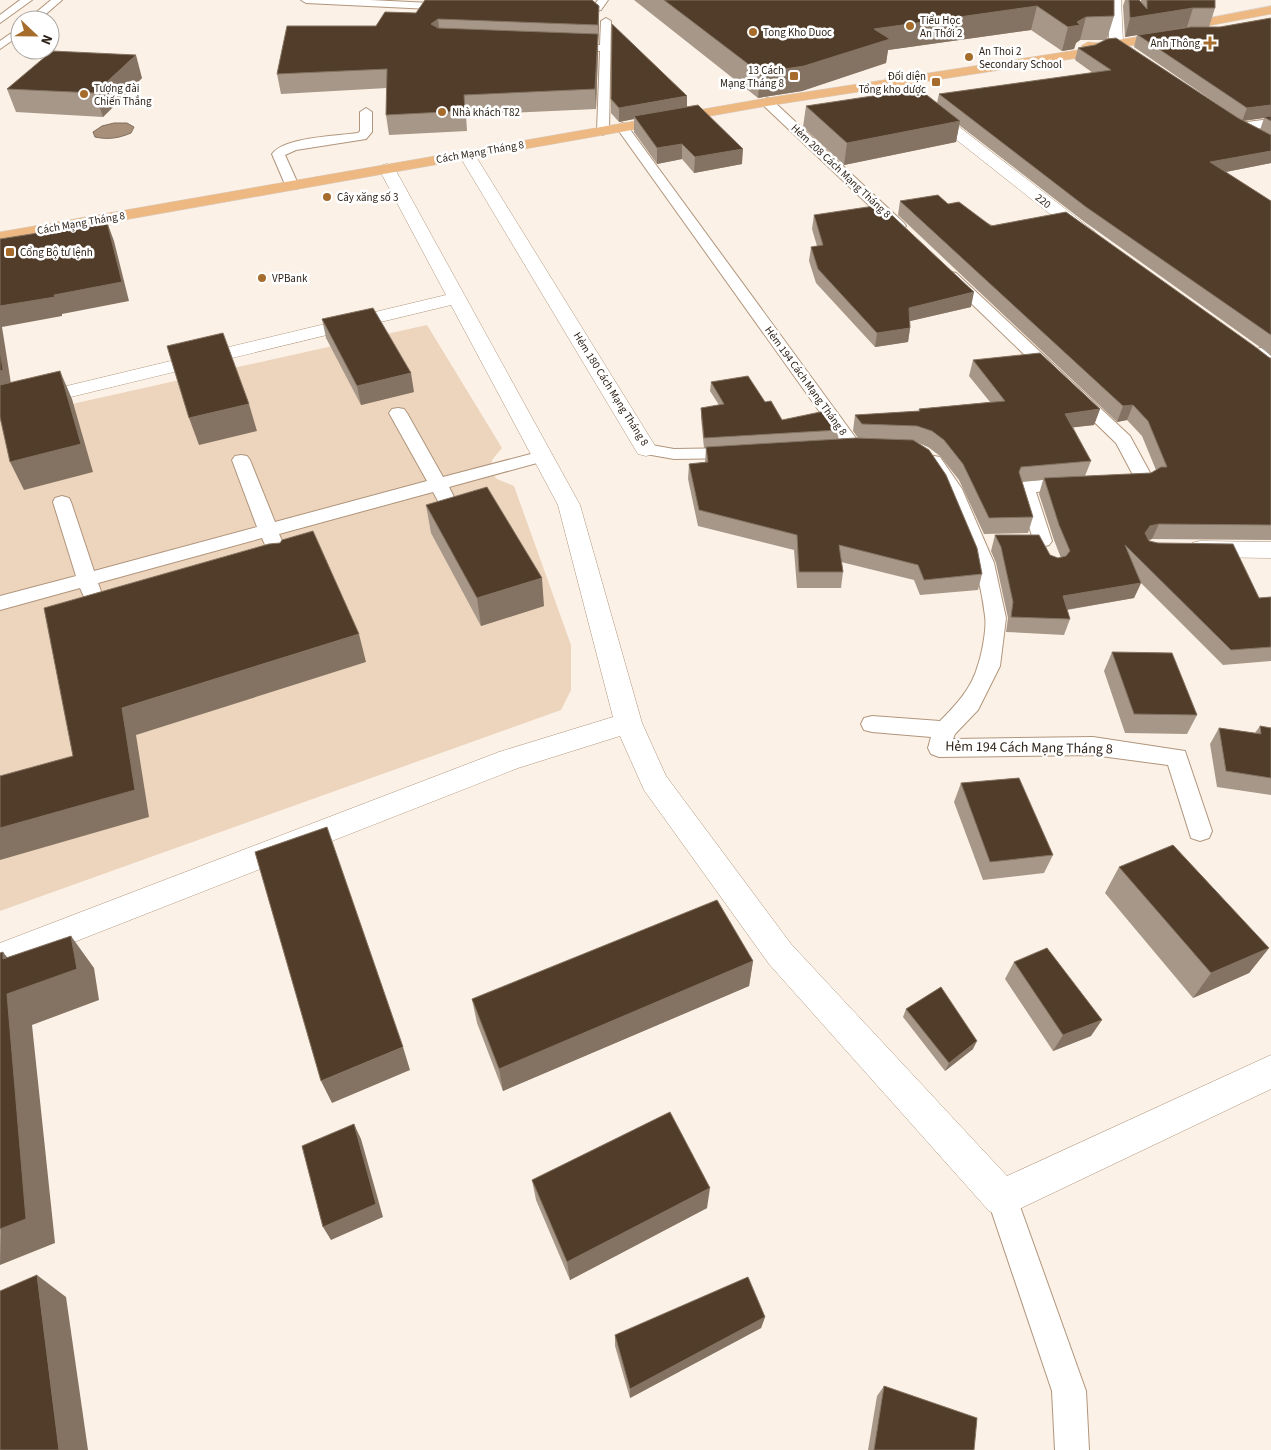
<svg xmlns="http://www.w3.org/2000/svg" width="1271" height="1450" font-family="'Source Sans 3',sans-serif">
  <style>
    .green { fill: #ecd4bd }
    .water { fill: #a78f79; stroke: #826e5c }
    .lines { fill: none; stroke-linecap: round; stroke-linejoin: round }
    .service-casing { stroke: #b0957c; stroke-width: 2 }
    .minor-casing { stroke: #b0957c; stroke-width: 1 }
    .tertiary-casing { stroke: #b0957c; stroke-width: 1 }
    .trunk-casing { stroke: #d5d3d1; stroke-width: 1 }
    .service { fill: #fff; fill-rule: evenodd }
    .minor { fill: #fff; fill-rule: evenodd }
    .tertiary { fill: #fff; fill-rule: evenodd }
    .trunk { fill: #eeb882; fill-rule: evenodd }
    .wall { fill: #a69788 }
    .shaded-wall { fill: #847362 }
    .building { fill: #513d29; stroke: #847362 }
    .poi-dot { fill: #a66c2c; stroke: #fff; stroke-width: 2 }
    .labels { text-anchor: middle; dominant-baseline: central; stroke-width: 5; stroke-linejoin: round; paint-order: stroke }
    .far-poi-label { font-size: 11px; fill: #2d2218; stroke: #fff; text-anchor: start }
    .far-street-label { font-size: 11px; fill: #2d2218; stroke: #fff }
    .street-label { font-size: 14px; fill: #2d2218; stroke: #fff }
  </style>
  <rect width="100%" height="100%" fill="#fcf1e6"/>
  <path class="green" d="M 427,325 L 502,448 L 492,460 L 490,472 L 497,479 L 514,486 L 571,645 L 571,690 L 561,710 L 0,911 L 0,420 Z"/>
  <path class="water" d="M 114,123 L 127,123 L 134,127 L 131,133 C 119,138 109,140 95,137 L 93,132 L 102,126 Z"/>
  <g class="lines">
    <defs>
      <g id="service">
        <path d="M 20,0 L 32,0 L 0,23 L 0,15 Z"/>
        <path d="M 51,0 L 62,0 L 39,20 L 27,20 Z"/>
        <path d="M 301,0 L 370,0 L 451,4 L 456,7 L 451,10 L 306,3 Z"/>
        <path d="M 598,0 L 608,0 L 601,10 L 571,15 L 566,12 L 571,9 L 594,5 Z"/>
        <path d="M 606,18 L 611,21 L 609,131 L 603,135 L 597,131 L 600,51 L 569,50 L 563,47 L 569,44 L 600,45 L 601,21 Z"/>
        <path d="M 20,27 L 20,35 L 0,49 L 0,41 Z"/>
        <path d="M 767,98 L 771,99 L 904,223 L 906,226 L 904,229 L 894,229 L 763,105 L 761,102 Z"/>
        <path d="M 366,108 L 372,112 L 372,132 L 366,139 L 296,150 L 285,155 L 299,186 L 297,189 L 287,189 L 272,154 C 284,137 337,136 358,133 L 360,131 L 360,112 Z"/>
        <path d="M 1271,119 L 1271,127 L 1239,131 L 1233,127 L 1239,123 Z"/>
        <path d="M 622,123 L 626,124 L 858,441 L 879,443 L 882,447 L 879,451 L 873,452 L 847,450 L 616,127 Z"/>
        <path d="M 951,272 L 956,273 L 1130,436 L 1154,480 L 1151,484 L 1123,487 L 1117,485 L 1114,481 L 1117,477 L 1133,475 L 1116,443 L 946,279 L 944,276 L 946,273 Z"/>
        <path d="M 398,408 L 404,409 L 407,413 L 443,477 L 542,451 L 548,452 L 551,456 L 548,460 L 449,487 L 454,497 L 452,501 L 445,503 L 438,501 L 433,492 L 279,534 L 284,545 L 281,549 L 274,551 L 267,549 L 262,538 L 98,583 L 102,594 L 99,599 L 92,601 L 85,599 L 80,588 L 0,610 L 0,596 L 76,576 L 53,502 L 55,498 L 62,496 L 69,498 L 71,502 L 94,571 L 257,527 L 232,460 L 235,456 L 241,455 L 247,456 L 250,460 L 275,522 L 427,481 L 389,413 L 392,409 Z"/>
        <path d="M 646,444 L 674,449 L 737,448 L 743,449 L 746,453 L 743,457 L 737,458 L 674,459 L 640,453 L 637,449 L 640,445 Z"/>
        <path d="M 934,456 L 940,457 L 962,489 L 994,563 L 1006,618 L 1000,666 L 978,710 L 955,734 L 953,739 L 1093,737 L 1185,751 L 1212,831 L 1209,838 L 1200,841 L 1191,838 L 1168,765 L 1093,755 L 939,757 L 931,754 L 928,748 L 931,737 L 872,732 L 864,730 L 861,724 L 864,718 L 872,716 L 940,721 C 956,705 972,688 978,665 C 982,654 987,627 985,616 C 979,562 955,506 925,461 L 928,457 Z"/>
        <path d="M 1071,478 L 1078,480 L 1080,484 L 1078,488 L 1036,492 L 1052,541 L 1049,545 L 1042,547 L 1035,545 L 1016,487 L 1018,483 L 1025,481 Z"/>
        <path d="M 1002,1183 L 1013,1187 L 1017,1198 L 1086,1391 L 1089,1450 L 1055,1450 L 1052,1391 L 987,1198 L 991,1187 Z"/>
      </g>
      <g id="minor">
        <path d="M 891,77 L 896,78 L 1095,232 L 1098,236 L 1095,240 L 1089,241 L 1083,240 L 886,84 L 884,81 L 886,78 Z"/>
        <path d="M 467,150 L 473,152 L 475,155 L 657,449 L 654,454 L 646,456 L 638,454 L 635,449 L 459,155 L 461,152 Z"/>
        <path d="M 387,164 L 393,166 L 395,169 L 580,505 L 642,723 L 666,776 L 791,944 L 1007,1176 L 1271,1055 L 1271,1089 L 1015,1211 L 1002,1217 L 989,1211 L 769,964 L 644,790 L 620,736 L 518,768 L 0,971 L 0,943 L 499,752 L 613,717 L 558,505 L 451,305 L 0,414 L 0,402 L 446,295 L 379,169 L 381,166 Z"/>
        <path d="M 1271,345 L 1271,357 L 1256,361 L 1249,359 L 1246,355 L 1249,351 Z"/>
        <path d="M 1200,541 L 1271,542 L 1271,558 L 1200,557 L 1192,555 L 1188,549 L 1192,543 Z"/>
      </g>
      <path id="tertiary" d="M 1109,0 L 1121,0 L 1123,42 L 1147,59 L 1149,62 L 1147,65 L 1137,65 L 1109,44 Z"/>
      <g id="trunk">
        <path d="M 1271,6 L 1271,14 L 1202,27 L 1192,36 L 1187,37 L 1180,33 L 1193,21 Z"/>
        <path d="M 1174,31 L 1179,32 L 1181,35 L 1179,38 L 1103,50 L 1091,56 L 767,106 L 0,242 L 0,232 L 767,98 L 1084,49 L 1081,46 L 1088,42 L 1099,43 Z"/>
      </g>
    </defs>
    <use href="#service" class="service-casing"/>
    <use href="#minor" class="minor-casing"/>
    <use href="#tertiary" class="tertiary-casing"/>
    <use href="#trunk" class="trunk-casing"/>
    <use href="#service" class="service"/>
    <use href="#minor" class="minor"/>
    <use href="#tertiary" class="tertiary"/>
    <use href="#trunk" class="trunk"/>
  </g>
  <g class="wall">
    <path d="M 634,0 L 1114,0 L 1114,16 L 1107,39 L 1238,118 L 1260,130 L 1264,118 L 1242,121 L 1134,47 L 1137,35 L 1125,37 L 1123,6 L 1125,0 L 1139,0 L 1141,2 L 1141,0 L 1215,0 L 1215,8 L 1209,27 L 1220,27 L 1271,18 L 1271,163 L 1226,172 L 1271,201 L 1271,356 L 1264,350 L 1082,220 L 959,125 L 956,142 L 844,165 L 803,127 L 806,106 L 937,103 L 939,94 L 1093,73 L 1075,60 L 1078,48 L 1095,45 L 1106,40 L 1080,40 L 1076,43 L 1074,49 L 1062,51 L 1031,30 L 888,50 L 886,63 L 802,91 L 758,98 Z"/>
    <path d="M 385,12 L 599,24 L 596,109 L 466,115 L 467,131 L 389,135 L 386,115 L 387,88 L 281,94 L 277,74 L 376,26 Z"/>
    <path d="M 142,78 L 103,117 L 16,112 L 7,89 Z"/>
    <path d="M 611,99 L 687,107 L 742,164 L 694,173 L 682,159 L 657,164 L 634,132 L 634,119 L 619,122 L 611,113 Z"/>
    <path d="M 900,201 L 948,204 L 1271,359 L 1271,540 L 1152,539 L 1149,540 L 1259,598 L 1271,597 L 1271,661 L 1223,665 L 1140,582 L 1141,583 L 1134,598 L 1067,610 L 1070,619 L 1064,635 L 1006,632 L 1008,618 L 996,563 L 991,551 L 995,535 L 1058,558 L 1061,558 L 1054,540 L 1039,494 L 1043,480 L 1022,482 L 1033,517 L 1028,533 L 984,534 L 959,480 L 940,456 L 928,447 L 916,442 L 982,574 L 978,590 L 920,595 L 914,580 L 841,562 L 843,572 L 841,588 L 797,588 L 794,550 L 698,526 L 688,479 L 689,464 L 705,462 L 706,448 L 704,448 L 701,418 L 701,408 L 719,405 L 710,391 L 711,382 L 765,402 L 782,420 L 839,430 L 838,439 L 858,438 L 853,431 L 855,415 L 919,411 L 919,409 L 990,402 L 969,376 L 973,360 L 1100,409 L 1094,425 L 1073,427 L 1091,461 L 1085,476 L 1151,473 L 1156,470 L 1142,436 L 1127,420 L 1117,422 L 898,215 Z"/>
    <path d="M 814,215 L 971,307 L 910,321 L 910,328 L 908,342 L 875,347 L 816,283 L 809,261 L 811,247 L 817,246 L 812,229 Z"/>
    <path d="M 322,319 L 414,392 L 361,405 L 326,338 Z"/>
    <path d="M 426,505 L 544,606 L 481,626 L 431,533 Z"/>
    <path d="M 1112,652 L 1197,715 L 1187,734 L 1125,733 L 1104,671 Z"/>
    <path d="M 1260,726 L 1271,728 L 1271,795 L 1217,787 L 1210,744 L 1219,728 L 1255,733 Z"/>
    <path d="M 961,783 L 1053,855 L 1044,873 L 983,880 L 954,802 Z"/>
    <path d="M 1119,867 L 1269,948 L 1249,973 L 1193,998 L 1105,893 Z"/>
    <path d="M 753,961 L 749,986 L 503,1091 L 477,1023 L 472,999 Z"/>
    <path d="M 1014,962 L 1091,1036 L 1053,1051 L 1005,979 Z"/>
    <path d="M 906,1009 L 973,1049 L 945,1071 L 903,1017 Z"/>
    <path d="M 532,1180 L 707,1208 L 570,1280 L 536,1200 Z"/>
    <path d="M 765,1317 L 761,1328 L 630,1398 L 615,1346 L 615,1335 Z"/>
    <path d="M 884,1386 L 974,1450 L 868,1450 L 877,1396 Z"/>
  </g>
  <g class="shaded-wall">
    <path d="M 599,6 L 599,24 L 598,43 L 598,25 Z"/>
    <path d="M 1037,6 L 1031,30 L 888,50 L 886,63 L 802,91 L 758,98 L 760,73 L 874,29 Z"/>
    <path d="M 1193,8 L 1187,27 L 1125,37 L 1130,18 Z"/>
    <path d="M 1086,17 L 1080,40 L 1076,43 L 1074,49 L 1062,51 L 1068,27 Z"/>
    <path d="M 438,19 L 440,37 L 431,24 Z"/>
    <path d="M 598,34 L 598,53 L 596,109 L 595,89 Z"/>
    <path d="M 136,55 L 142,78 L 103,117 L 95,93 Z"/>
    <path d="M 687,96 L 687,110 L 634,116 L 634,119 L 619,122 L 619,108 Z"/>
    <path d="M 1271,105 L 1271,118 L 1264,117 L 1264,118 L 1242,121 L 1247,108 Z"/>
    <path d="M 960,121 L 956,142 L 844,165 L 847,143 Z"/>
    <path d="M 682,144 L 682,159 L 657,164 L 657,148 Z"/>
    <path d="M 743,149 L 742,164 L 694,173 L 695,157 Z"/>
    <path d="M 1271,151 L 1271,163 L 1205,176 L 1210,162 Z"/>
    <path d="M 107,222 L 114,241 L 129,301 L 62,314 L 62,316 L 2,327 L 12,390 L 0,392 L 0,306 L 54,295 Z"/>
    <path d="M 974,292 L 971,307 L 906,322 L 909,308 Z"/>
    <path d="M 910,328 L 908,342 L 875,347 L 877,333 Z"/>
    <path d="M 60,371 L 72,399 L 93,472 L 24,490 L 10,462 Z"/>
    <path d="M 411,373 L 414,392 L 361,405 L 357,386 Z"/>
    <path d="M 249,404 L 257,431 L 199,445 L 189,418 Z"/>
    <path d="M 1133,405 L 1127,420 L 1117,422 L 1123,406 Z"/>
    <path d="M 1100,409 L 1094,425 L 1060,429 L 1065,414 Z"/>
    <path d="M 1159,524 L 1152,539 L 1144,541 L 1145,533 L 1150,526 Z"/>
    <path d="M 542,578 L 544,606 L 481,626 L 477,598 Z"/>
    <path d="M 1141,583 L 1134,598 L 1058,611 L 1063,596 Z"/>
    <path d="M 359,634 L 366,662 L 136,735 L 149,817 L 0,860 L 0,828 L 122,708 Z"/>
    <path d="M 71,936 L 94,968 L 99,1000 L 32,1025 L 55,1243 L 0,1265 L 3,959 L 3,952 L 28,984 Z"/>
    <path d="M 1269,948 L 1249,973 L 1193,998 L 1211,973 Z"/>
    <path d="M 753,961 L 749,986 L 503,1091 L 499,1069 Z"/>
    <path d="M 1102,1020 L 1091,1036 L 1053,1051 L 1063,1035 Z"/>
    <path d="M 977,1041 L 973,1049 L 945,1071 L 949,1063 Z"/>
    <path d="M 403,1047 L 410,1070 L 332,1103 L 321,1081 Z"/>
    <path d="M 354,1124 L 361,1139 L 383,1217 L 331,1240 L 323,1227 Z"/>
    <path d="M 710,1188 L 707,1208 L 570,1280 L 567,1262 Z"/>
    <path d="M 37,1275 L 66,1297 L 88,1450 L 59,1450 Z"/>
    <path d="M 765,1317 L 761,1328 L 630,1398 L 630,1389 Z"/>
  </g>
  <g class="building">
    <path d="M 425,0 L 592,0 L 599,6 L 598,25 L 438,19 L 431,24 L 438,28 L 598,34 L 595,89 L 464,95 L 465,111 L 386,115 L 387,69 L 277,74 L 287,26 L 376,26 L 385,12 L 416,13 Z"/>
    <path d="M 664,0 L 1114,0 L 1114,16 L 1086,17 L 1077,22 L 1080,25 L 1068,27 L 1037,6 L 874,29 L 890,39 L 804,66 L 760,73 Z"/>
    <path d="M 1129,0 L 1139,0 L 1147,9 L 1147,0 L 1215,0 L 1215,8 L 1193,8 L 1130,18 Z"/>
    <path d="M 1271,18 L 1271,105 L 1247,108 L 1138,35 L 1191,27 L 1220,27 Z"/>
    <path d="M 612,24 L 687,96 L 619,108 L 611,99 Z"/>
    <path d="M 1116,38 L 1238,118 L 1271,135 L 1271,151 L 1210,162 L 1271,201 L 1271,335 L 1086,207 L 939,94 L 1111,70 L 1078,48 L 1095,45 L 1107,39 Z"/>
    <path d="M 52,51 L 136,55 L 95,93 L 7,89 Z"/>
    <path d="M 919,89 L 960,121 L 847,143 L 806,106 Z"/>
    <path d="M 698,105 L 743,149 L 695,157 L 682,144 L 657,148 L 634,116 Z"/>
    <path d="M 1271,116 L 1271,121 L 1264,117 Z"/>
    <path d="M 938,195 L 948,204 L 959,202 L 991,226 L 1066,212 L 1254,346 L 1271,359 L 1271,525 L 1159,524 L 1150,526 L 1145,533 L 1149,541 L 1158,543 L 1233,544 L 1259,598 L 1271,597 L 1271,647 L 1231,650 L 1125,545 L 1141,583 L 1063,596 L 1070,619 L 1011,617 L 1013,602 L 1001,547 L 995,535 L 1039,535 L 1050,555 L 1058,558 L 1066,556 L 1070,551 L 1059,525 L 1044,478 L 1151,473 L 1161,467 L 1167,467 L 1148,421 L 1133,405 L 1123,406 L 900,201 Z"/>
    <path d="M 881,205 L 974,292 L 909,308 L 910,328 L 877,333 L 818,269 L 811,247 L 823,245 L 814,215 Z"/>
    <path d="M 107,222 L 122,282 L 54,295 L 55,297 L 0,306 L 0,239 Z"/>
    <path d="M 373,308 L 411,373 L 357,386 L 322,319 Z"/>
    <path d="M 223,333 L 249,404 L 189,418 L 167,346 Z"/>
    <path d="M 0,350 L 3,370 L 0,371 Z"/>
    <path d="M 1040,353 L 1100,409 L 1065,414 L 1091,461 L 1021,467 L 1019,472 L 1033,517 L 989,518 L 963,464 L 944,440 L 932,431 L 917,426 L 862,424 L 855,415 L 920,411 L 919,409 L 1005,401 L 973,360 Z"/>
    <path d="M 60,371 L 81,444 L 10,462 L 0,417 L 0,385 Z"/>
    <path d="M 748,376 L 765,402 L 771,401 L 782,420 L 825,411 L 839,430 L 704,438 L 701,408 L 724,404 L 711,382 Z"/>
    <path d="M 856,438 L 913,440 L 929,450 L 946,475 L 977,548 L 982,574 L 924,580 L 918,565 L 839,545 L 843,572 L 799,572 L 797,535 L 699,510 L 689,464 L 708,462 L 706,447 Z"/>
    <path d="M 487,487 L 542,578 L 477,598 L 426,505 Z"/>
    <path d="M 313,531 L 359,634 L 122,708 L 135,790 L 0,828 L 0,776 L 73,756 L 44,608 L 269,544 L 280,543 L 282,540 Z"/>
    <path d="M 1112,652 L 1172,653 L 1197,715 L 1134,714 Z"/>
    <path d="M 1260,726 L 1271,728 L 1271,778 L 1226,771 L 1219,728 L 1261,734 Z"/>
    <path d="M 1019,778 L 1053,855 L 990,862 L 961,783 Z"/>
    <path d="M 327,827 L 403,1047 L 321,1081 L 255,852 Z"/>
    <path d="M 1173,845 L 1269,948 L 1211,973 L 1119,867 Z"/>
    <path d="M 717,900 L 753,961 L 499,1069 L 472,999 Z"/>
    <path d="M 71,936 L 77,969 L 7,994 L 26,1219 L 0,1229 L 0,953 L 3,952 L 3,959 Z"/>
    <path d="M 1047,948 L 1102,1020 L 1063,1035 L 1014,962 Z"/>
    <path d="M 941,987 L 977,1041 L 949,1063 L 906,1009 Z"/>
    <path d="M 670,1112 L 710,1188 L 567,1262 L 532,1180 Z"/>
    <path d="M 354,1124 L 376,1204 L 323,1227 L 302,1146 Z"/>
    <path d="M 37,1275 L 59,1450 L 0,1450 L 0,1291 Z"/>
    <path d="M 748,1277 L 765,1317 L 630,1389 L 615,1335 Z"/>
    <path d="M 884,1386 L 977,1418 L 974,1450 L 874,1450 Z"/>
  </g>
  <g class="poi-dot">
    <circle cx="910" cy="26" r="5"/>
    <circle cx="753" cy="32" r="5"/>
    <path d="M1207.5 35.5h5v5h5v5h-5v5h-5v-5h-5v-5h5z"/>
    <circle cx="969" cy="57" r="5"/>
    <rect x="789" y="71" width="10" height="10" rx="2.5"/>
    <rect x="931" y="77" width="10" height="10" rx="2.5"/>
    <circle cx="84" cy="94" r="5"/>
    <circle cx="442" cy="112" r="5"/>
    <circle cx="327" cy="197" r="5"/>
    <rect x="5" y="247" width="10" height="10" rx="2.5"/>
    <circle cx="262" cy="278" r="5"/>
  </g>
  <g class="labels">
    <g class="far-poi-label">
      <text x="920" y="20">Tiểu Học<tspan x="920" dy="13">An Thới 2</tspan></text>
      <text x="763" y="32">Tong Kho Duoc</text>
      <text x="1200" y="43" text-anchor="end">Anh Thông</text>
      <text x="979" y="51">An Thoi 2<tspan x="979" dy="13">Secondary School</tspan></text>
      <text x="784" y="70" text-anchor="end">13 Cách<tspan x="784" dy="13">Mạng Tháng 8</tspan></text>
      <text x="926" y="76" text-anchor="end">Đối diện<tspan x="926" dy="13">Tổng kho dược</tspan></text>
      <text x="94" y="88">Tượng đài<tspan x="94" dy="13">Chiến Thắng</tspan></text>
      <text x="452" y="112">Nhà khách T82</text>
      <text x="337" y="197">Cây xăng số 3</text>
      <text x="20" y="252">Cổng Bộ tư lệnh</text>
      <text x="272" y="278">VPBank</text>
    </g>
    <g class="far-street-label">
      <text transform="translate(480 152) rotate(-10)">Cách Mạng Tháng 8</text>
      <text transform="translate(841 171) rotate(43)">Hẻm 208 Cách Mạng Tháng 8</text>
      <text transform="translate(1043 201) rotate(38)">220</text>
      <text transform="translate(81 223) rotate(-10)">Cách Mạng Tháng 8</text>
      <text transform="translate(806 381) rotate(54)">Hẻm 194 Cách Mạng Tháng 8</text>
      <text transform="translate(611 389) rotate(58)">Hẻm 180 Cách Mạng Tháng 8</text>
    </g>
    <g class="street-label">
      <text transform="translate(1029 748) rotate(1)">Hẻm 194 Cách Mạng Tháng 8</text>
    </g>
  </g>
  <g transform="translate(35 35) rotate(112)"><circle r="24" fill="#ffffff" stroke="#aba7a3"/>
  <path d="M0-4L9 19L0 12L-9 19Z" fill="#a66c2c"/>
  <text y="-8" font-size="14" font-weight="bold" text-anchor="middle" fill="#2d2218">N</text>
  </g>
</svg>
